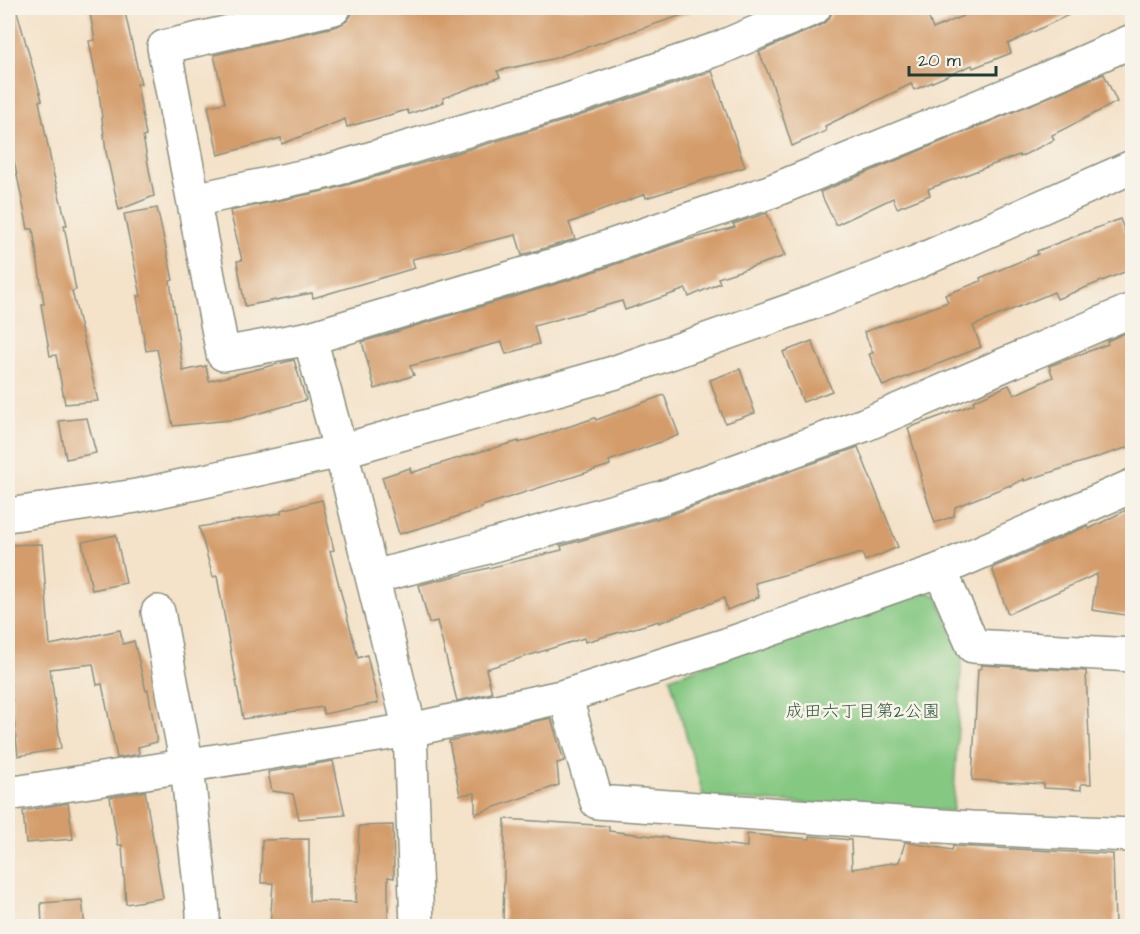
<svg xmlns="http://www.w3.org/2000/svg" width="1140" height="934" font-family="'Architects Daughter','Klee One',sans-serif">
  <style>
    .green { fill: #84c881; stroke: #52825a; stroke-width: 1.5 }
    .building { fill: #d49c6a }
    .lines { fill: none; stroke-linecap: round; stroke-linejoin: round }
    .minor-casing { stroke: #8a907e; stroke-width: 36 }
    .minor { stroke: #fff; stroke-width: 33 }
    .labels { text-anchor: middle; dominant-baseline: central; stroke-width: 5; stroke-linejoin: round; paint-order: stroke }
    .park-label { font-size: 18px; fill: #335943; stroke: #f7f3e8 }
  </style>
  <rect width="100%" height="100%" fill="#f7f3e8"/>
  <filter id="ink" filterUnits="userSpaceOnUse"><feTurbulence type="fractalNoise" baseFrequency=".0167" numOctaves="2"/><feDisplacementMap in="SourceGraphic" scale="12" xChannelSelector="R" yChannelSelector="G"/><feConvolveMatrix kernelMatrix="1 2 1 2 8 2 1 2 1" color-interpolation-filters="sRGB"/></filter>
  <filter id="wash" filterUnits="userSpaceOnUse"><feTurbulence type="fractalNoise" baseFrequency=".008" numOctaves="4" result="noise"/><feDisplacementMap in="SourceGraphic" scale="24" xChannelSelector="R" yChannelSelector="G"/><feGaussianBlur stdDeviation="1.35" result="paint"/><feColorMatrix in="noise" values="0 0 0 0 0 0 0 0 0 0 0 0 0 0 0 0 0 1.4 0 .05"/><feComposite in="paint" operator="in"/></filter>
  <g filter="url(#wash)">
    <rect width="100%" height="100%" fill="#f4e2c9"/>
    <path class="green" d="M 921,589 L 938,597 L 962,658 L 953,811 L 704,798 L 670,678 Z"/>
    <g id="blocks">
      <g class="building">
        <path d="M 8,8 L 16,8 L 42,100 L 39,101 L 53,172 L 67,225 L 64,225 L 76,290 L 72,291 L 98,401 L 65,404 L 56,355 L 50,356 L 41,304 L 44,304 L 33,229 L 28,229 L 8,131 Z"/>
        <path d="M 89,8 L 124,8 L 141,84 L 137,84 L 146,136 L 143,137 L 154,196 L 119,210 L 106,152 L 99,92 L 89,41 L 95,40 Z"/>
        <path d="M 352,8 L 691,8 L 691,12 L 552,59 L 497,71 L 500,77 L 443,98 L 444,102 L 409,114 L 407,110 L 347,127 L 345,119 L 282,144 L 281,138 L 218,155 L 208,106 L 225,103 L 214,55 L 338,26 L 347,21 L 352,14 Z"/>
        <path d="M 839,8 L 925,8 L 933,29 L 981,8 L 1083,8 L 1008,44 L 1011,53 L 973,68 L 972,65 L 914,90 L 911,84 L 825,126 L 826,131 L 792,146 L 772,83 L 759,52 L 821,25 L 829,19 L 833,10 Z"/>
        <path d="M 712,71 L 745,167 L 646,198 L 645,194 L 569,223 L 575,239 L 522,255 L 516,235 L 412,259 L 415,268 L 313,298 L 312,293 L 245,306 L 237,261 L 242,260 L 230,211 L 333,189 L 423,163 L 567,120 Z"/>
        <path d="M 1104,74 L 1117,102 L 1052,135 L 1054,140 L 1020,157 L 1019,155 L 928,189 L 930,195 L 897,208 L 893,198 L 836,225 L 820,192 Z"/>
        <path d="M 157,208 L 173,280 L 170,281 L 183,371 L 206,366 L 209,381 L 294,360 L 306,400 L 239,419 L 173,426 L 157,349 L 146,351 L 137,296 L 141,296 L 124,214 Z"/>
        <path d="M 767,213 L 785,256 L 718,278 L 720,283 L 689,297 L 686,289 L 625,310 L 622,301 L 534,326 L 539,344 L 506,354 L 502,342 L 410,366 L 414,375 L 375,389 L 362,342 L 566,281 L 684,241 L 735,227 L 733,224 Z"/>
        <path d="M 1120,219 L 1132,249 L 1132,269 L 1057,299 L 1054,292 L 973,326 L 981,347 L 883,386 L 869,354 L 873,353 L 864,332 L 948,302 L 945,295 L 981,281 L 980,278 L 1038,254 L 1037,251 Z"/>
        <path d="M 1132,330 L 1132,446 L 1024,481 L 1024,479 L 1010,486 L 1010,485 L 955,507 L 954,516 L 935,523 L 920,477 L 922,476 L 908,428 L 974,404 L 973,401 L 1009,385 L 1014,395 L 1053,377 L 1049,366 L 1108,344 L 1107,341 Z"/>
        <path d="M 812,341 L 832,391 L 803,402 L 783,352 Z"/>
        <path d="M 740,369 L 755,413 L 725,423 L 710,380 Z"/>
        <path d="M 664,395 L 679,435 L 609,461 L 610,465 L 482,506 L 482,508 L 447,520 L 399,534 L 382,477 L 410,468 L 411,473 L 465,456 L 519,441 L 519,443 L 595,418 L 596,420 Z"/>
        <path d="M 87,418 L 96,453 L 66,459 L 59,421 Z"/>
        <path d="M 858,447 L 898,547 L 865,561 L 862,553 L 755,583 L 759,597 L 727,610 L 724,598 L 659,623 L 659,621 L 585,642 L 584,638 L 486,669 L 492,693 L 457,701 L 437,621 L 429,623 L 419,585 L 562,550 L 561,546 L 670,515 Z"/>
        <path d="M 322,500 L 334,550 L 330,551 L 358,658 L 367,655 L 378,703 L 324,714 L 322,707 L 243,719 L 217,576 L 213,577 L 199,527 L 281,513 L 281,510 Z"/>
        <path d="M 1132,507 L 1132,616 L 1092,610 L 1097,574 L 1008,614 L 992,568 L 1087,526 L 1089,529 Z"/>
        <path d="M 116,535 L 126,583 L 92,590 L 82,542 Z"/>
        <path d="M 42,544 L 50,645 L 120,630 L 123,644 L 134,641 L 146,691 L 148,690 L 157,742 L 138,747 L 139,754 L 117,758 L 102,684 L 97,685 L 93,664 L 50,669 L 61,749 L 18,756 L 8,663 L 8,545 Z"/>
        <path d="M 981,665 L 1086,671 L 1091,784 L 1081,784 L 1081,790 L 1044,788 L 1044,784 L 972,780 L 978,669 L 982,668 Z"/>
        <path d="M 551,718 L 564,761 L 557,763 L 559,785 L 475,814 L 475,793 L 460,795 L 449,741 Z"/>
        <path d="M 333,761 L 345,815 L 299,819 L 293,794 L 272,791 L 268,772 Z"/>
        <path d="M 145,791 L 163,898 L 126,904 L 122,845 L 118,845 L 110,797 Z"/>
        <path d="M 68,803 L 73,839 L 26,843 L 23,811 Z"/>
        <path d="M 505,819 L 609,826 L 609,831 L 747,847 L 747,834 L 810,839 L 810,836 L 851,840 L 852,869 L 899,862 L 905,842 L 952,850 L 953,846 L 1113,854 L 1115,927 L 503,927 Z"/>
        <path d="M 393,825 L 394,878 L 388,877 L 388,927 L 270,927 L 273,883 L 261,883 L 262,840 L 309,839 L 309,901 L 356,902 L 359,826 Z"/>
        <path d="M 82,900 L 85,927 L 42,927 L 41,903 Z"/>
      </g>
    </g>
  </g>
  <g filter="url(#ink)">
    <use href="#blocks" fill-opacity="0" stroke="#8a907e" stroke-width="1.5"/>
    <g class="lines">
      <defs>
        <g id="minor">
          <path d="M 334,8 L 164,47 L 223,354 L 310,338 L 561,263 L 772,191 L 1034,84 L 1132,41"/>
          <path d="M 194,200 L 329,171 L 562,102 L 720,48 L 814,8"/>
          <path d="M 310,338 L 347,475 L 410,730 L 417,926"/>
          <path d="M 8,515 L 136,496 L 341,451 L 613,373 L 817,301 L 915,263 L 1132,167"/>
          <path d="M 940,570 L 973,646 L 1132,655"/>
          <path d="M 373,577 L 452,557 L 664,497 L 864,425 L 1132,310"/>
          <path d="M 158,612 L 187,766 L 203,912 L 203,926"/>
          <path d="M 565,696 L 597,802 L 971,828 L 1132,835"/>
          <path d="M 8,794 L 410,730 L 565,696 L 726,645 L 940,570 L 1132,486"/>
        </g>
      </defs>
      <use href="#minor" class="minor-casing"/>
      <use href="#minor" class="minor"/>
    </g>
  </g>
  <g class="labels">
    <g class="park-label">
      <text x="863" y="711">成田六丁目第2公園</text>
    </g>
  </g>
  <rect width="1140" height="934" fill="none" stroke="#f7f3e8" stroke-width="30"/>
  <path d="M909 66v9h87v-9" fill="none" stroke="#1f3d34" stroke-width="3"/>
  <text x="918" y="66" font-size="18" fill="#1f3d34" stroke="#f7f3e8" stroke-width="4.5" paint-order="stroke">20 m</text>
</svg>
